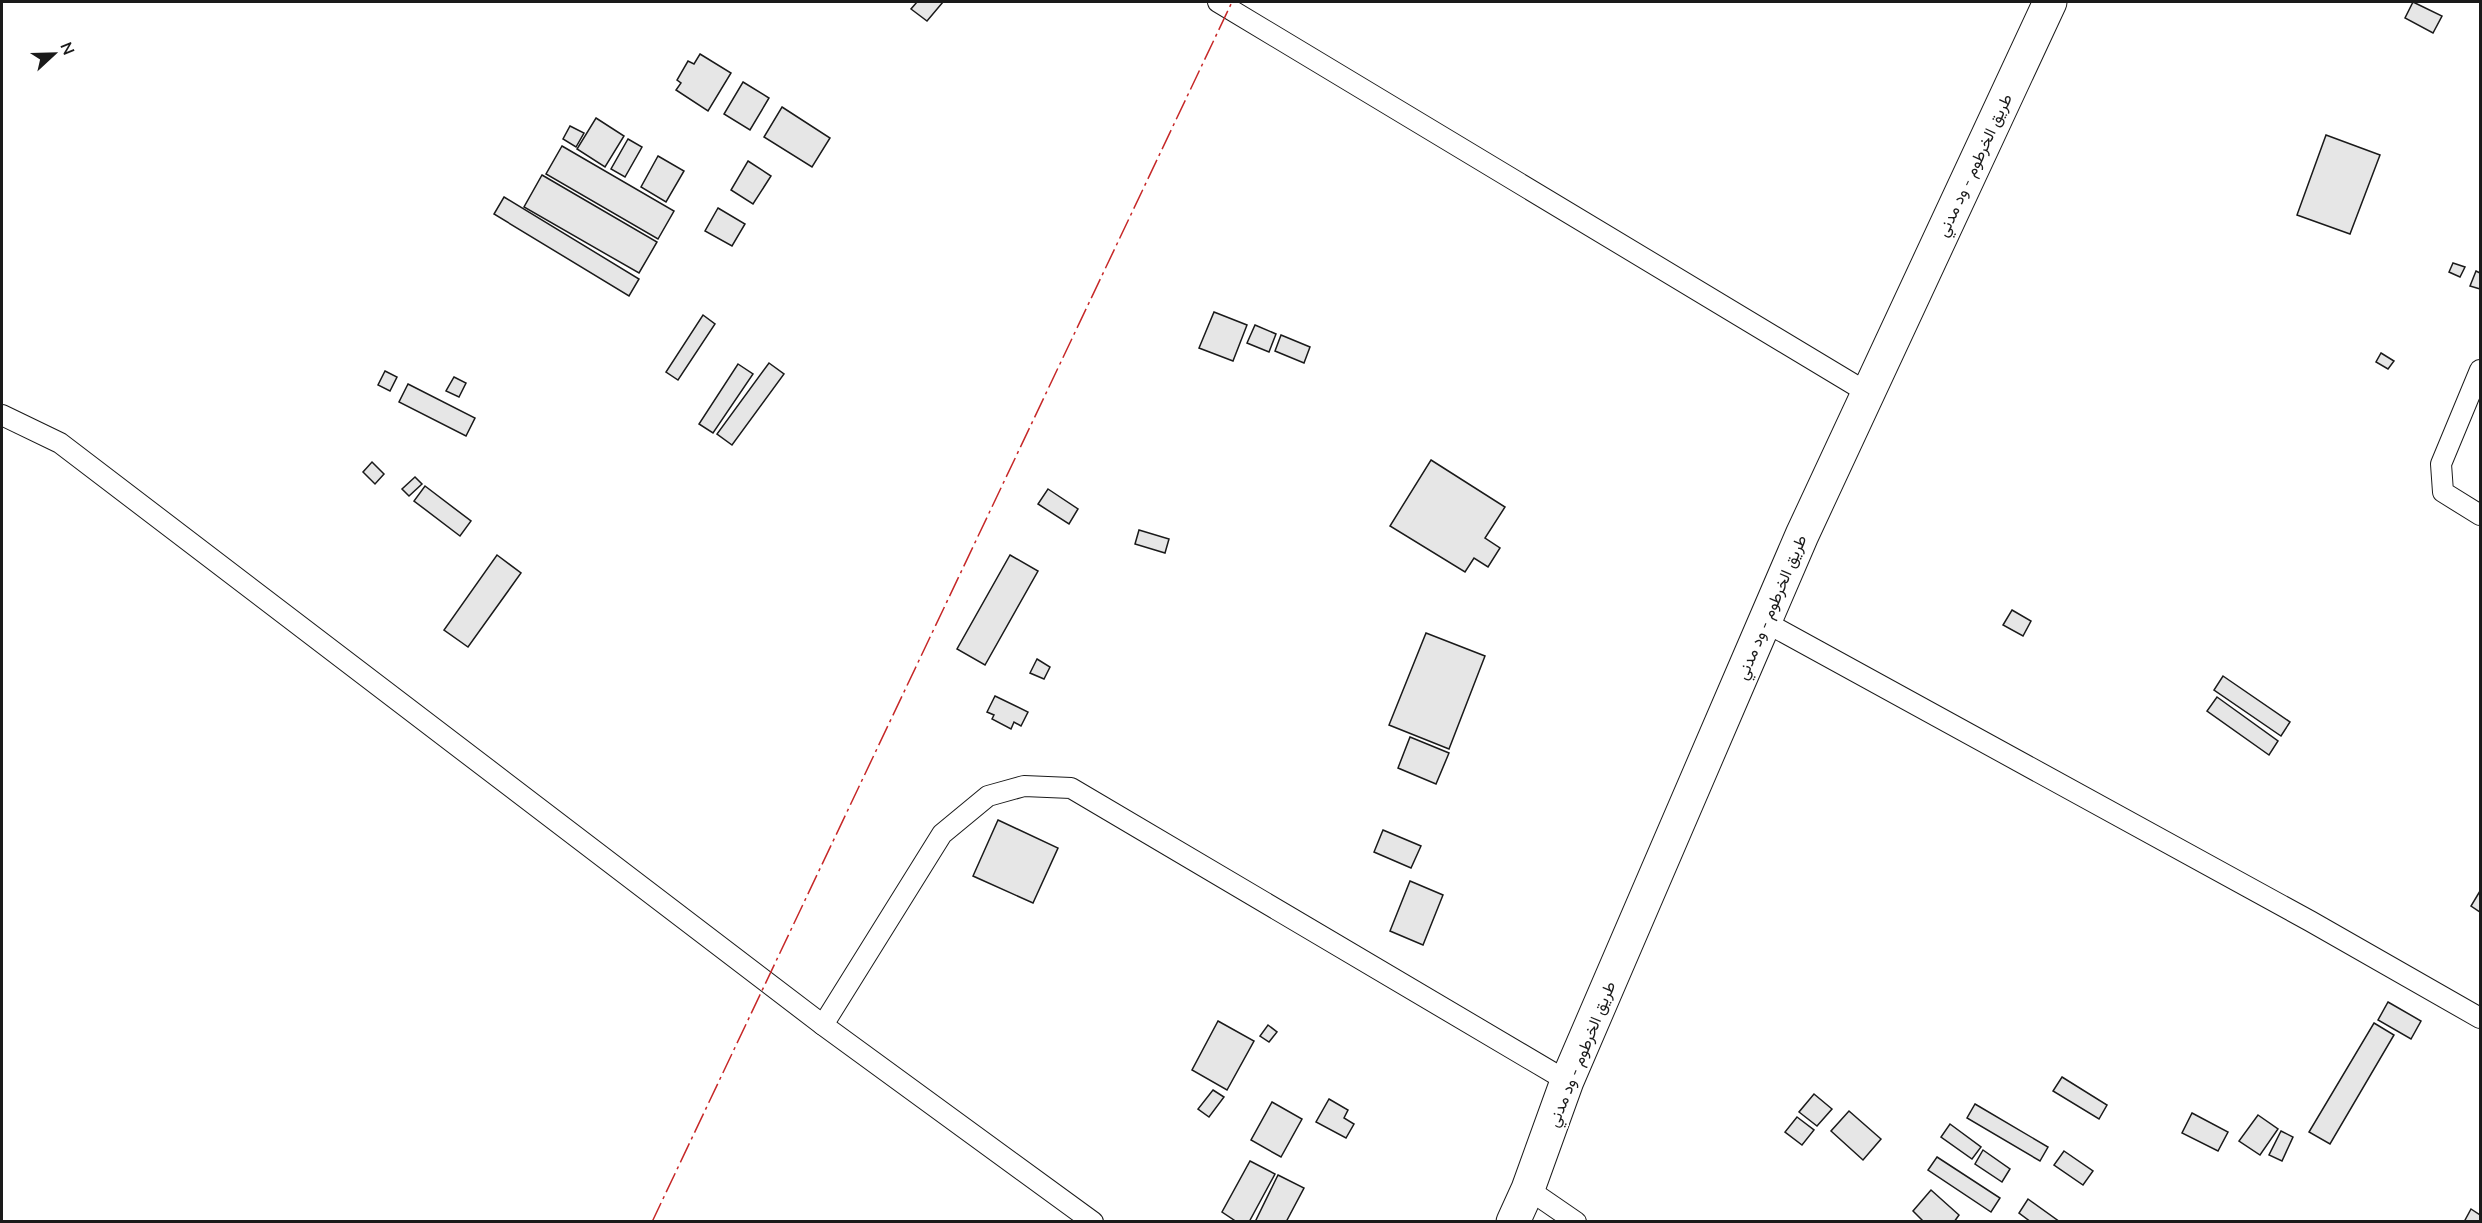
<svg xmlns="http://www.w3.org/2000/svg" width="2482" height="1223" font-family="Mulish,Vazirmatn,sans-serif">
  <style>
    .building { fill: #e6e6e6; stroke: #1a1a1a; stroke-width: 1.5 }
    .lines { fill: none; stroke-linecap: round; stroke-linejoin: round }
    .service-casing { stroke: #1a1a1a; stroke-width: 22 }
    .trunk-casing { stroke: #1a1a1a; stroke-width: 35 }
    .service { stroke: #fff; stroke-width: 20 }
    .trunk { stroke: #fff; stroke-width: 33 }
    .power { stroke: #c62828; stroke-width: 1.5; stroke-dasharray: 21 4.5 3 4.5; stroke-linecap: butt }
    .labels { text-anchor: middle; dominant-baseline: central; stroke-width: 4.5; stroke-linejoin: round; paint-order: stroke }
    .street-label { font-size: 16px; fill: #1a1a1a; stroke: #fff }
  </style>
  <rect width="100%" height="100%" fill="#fff"/>
  <g class="building">
    <path d="M 917,2 L 943,2 L 927,21 L 911,9 Z"/>
    <path d="M 2413,2 L 2442,16 L 2433,33 L 2405,18 Z"/>
    <path d="M 700,54 L 731,73 L 708,111 L 676,90 L 681,83 L 677,80 L 688,61 L 694,64 Z"/>
    <path d="M 743,82 L 769,98 L 750,130 L 724,114 Z"/>
    <path d="M 782,107 L 830,138 L 812,167 L 764,137 Z"/>
    <path d="M 596,118 L 624,136 L 605,167 L 577,149 Z"/>
    <path d="M 570,126 L 584,133 L 576,147 L 563,139 Z"/>
    <path d="M 2326,135 L 2380,155 L 2350,234 L 2297,215 Z"/>
    <path d="M 628,139 L 642,147 L 625,177 L 611,169 Z"/>
    <path d="M 562,146 L 674,211 L 658,239 L 546,174 Z"/>
    <path d="M 658,156 L 684,171 L 666,202 L 641,187 Z"/>
    <path d="M 748,161 L 771,176 L 753,204 L 731,190 Z"/>
    <path d="M 542,175 L 657,242 L 639,273 L 524,207 Z"/>
    <path d="M 504,197 L 639,279 L 629,296 L 494,214 Z"/>
    <path d="M 718,208 L 745,224 L 732,246 L 705,231 Z"/>
    <path d="M 2453,263 L 2465,267 L 2460,277 L 2449,272 Z"/>
    <path d="M 2476,271 L 2480,273 L 2480,289 L 2470,286 Z"/>
    <path d="M 1214,312 L 1247,325 L 1233,361 L 1199,348 Z"/>
    <path d="M 703,315 L 715,324 L 678,380 L 666,372 Z"/>
    <path d="M 1255,325 L 1276,334 L 1269,352 L 1247,343 Z"/>
    <path d="M 1281,335 L 1310,347 L 1304,363 L 1275,351 Z"/>
    <path d="M 2381,353 L 2394,361 L 2388,369 L 2376,362 Z"/>
    <path d="M 769,363 L 784,374 L 732,445 L 717,434 Z"/>
    <path d="M 738,364 L 753,374 L 713,433 L 699,424 Z"/>
    <path d="M 385,371 L 397,377 L 390,391 L 378,385 Z"/>
    <path d="M 454,377 L 466,383 L 459,397 L 446,391 Z"/>
    <path d="M 408,384 L 475,418 L 466,436 L 399,402 Z"/>
    <path d="M 1431,460 L 1505,507 L 1485,538 L 1500,548 L 1488,567 L 1474,558 L 1465,572 L 1390,526 Z"/>
    <path d="M 372,462 L 384,474 L 375,484 L 363,472 Z"/>
    <path d="M 415,477 L 422,484 L 409,496 L 402,489 Z"/>
    <path d="M 425,486 L 471,521 L 460,536 L 414,501 Z"/>
    <path d="M 1048,489 L 1078,509 L 1069,524 L 1038,504 Z"/>
    <path d="M 1139,530 L 1169,539 L 1165,553 L 1135,544 Z"/>
    <path d="M 497,555 L 521,573 L 468,647 L 444,630 Z"/>
    <path d="M 1010,555 L 1038,571 L 985,665 L 957,649 Z"/>
    <path d="M 2012,610 L 2031,621 L 2023,636 L 2003,625 Z"/>
    <path d="M 1426,633 L 1485,656 L 1449,749 L 1389,725 Z"/>
    <path d="M 1037,659 L 1050,667 L 1044,679 L 1030,673 Z"/>
    <path d="M 2223,676 L 2290,722 L 2281,736 L 2214,690 Z"/>
    <path d="M 995,696 L 1028,712 L 1021,726 L 1014,722 L 1011,729 L 992,719 L 994,715 L 987,712 Z"/>
    <path d="M 2217,697 L 2278,741 L 2269,755 L 2207,711 Z"/>
    <path d="M 1410,737 L 1449,753 L 1436,784 L 1398,768 Z"/>
    <path d="M 998,820 L 1058,848 L 1033,903 L 973,876 Z"/>
    <path d="M 1383,830 L 1421,846 L 1411,868 L 1374,852 Z"/>
    <path d="M 1410,881 L 1443,895 L 1423,945 L 1390,931 Z"/>
    <path d="M 2480,891 L 2480,912 L 2471,906 Z"/>
    <path d="M 2388,1002 L 2421,1021 L 2411,1039 L 2378,1020 Z"/>
    <path d="M 1218,1021 L 1254,1041 L 1227,1090 L 1192,1070 Z"/>
    <path d="M 2374,1023 L 2394,1035 L 2330,1144 L 2309,1132 Z"/>
    <path d="M 1268,1025 L 1277,1032 L 1269,1042 L 1260,1036 Z"/>
    <path d="M 2062,1077 L 2107,1105 L 2099,1119 L 2053,1091 Z"/>
    <path d="M 1213,1090 L 1224,1097 L 1209,1117 L 1198,1109 Z"/>
    <path d="M 1814,1094 L 1832,1109 L 1817,1126 L 1799,1112 Z"/>
    <path d="M 1329,1099 L 1348,1110 L 1344,1118 L 1354,1124 L 1346,1138 L 1316,1122 Z"/>
    <path d="M 1272,1102 L 1302,1119 L 1281,1157 L 1251,1140 Z"/>
    <path d="M 1975,1104 L 2048,1147 L 2040,1161 L 1967,1118 Z"/>
    <path d="M 1849,1111 L 1881,1139 L 1863,1160 L 1831,1131 Z"/>
    <path d="M 2192,1113 L 2228,1132 L 2218,1151 L 2182,1133 Z"/>
    <path d="M 2258,1115 L 2278,1129 L 2260,1155 L 2239,1141 Z"/>
    <path d="M 1797,1117 L 1814,1130 L 1802,1145 L 1785,1132 Z"/>
    <path d="M 1950,1124 L 1981,1147 L 1972,1159 L 1941,1137 Z"/>
    <path d="M 2281,1131 L 2293,1137 L 2282,1161 L 2269,1155 Z"/>
    <path d="M 1983,1150 L 2010,1169 L 2002,1182 L 1975,1164 Z"/>
    <path d="M 2064,1151 L 2093,1171 L 2083,1185 L 2054,1165 Z"/>
    <path d="M 1937,1157 L 2000,1198 L 1991,1212 L 1928,1170 Z"/>
    <path d="M 1250,1161 L 1275,1174 L 1249,1222 L 1237,1222 L 1222,1212 Z"/>
    <path d="M 1278,1175 L 1304,1188 L 1286,1222 L 1255,1222 Z"/>
    <path d="M 1931,1190 L 1959,1215 L 1954,1222 L 1924,1222 L 1913,1211 Z"/>
    <path d="M 2028,1199 L 2060,1222 L 2031,1222 L 2019,1213 Z"/>
    <path d="M 2471,1209 L 2480,1215 L 2480,1222 L 2464,1222 Z"/>
  </g>
  <g class="lines">
    <defs>
      <g id="service">
        <path d="M 1218,2 L 1868,393"/>
        <path d="M 2480,370 L 2441,464 L 2443,492 L 2480,515"/>
        <path d="M 2,415 L 60,443 L 823,1025 L 1093,1222"/>
        <path d="M 1765,622 L 2310,921 L 2480,1018"/>
        <path d="M 823,1025 L 942,834 L 988,796 L 1024,786 L 1071,788 L 1567,1081"/>
        <path d="M 1528,1189 L 1576,1222"/>
      </g>
      <path id="trunk" d="M 1513,1222 L 1528,1189 L 1567,1081 L 1802,535 L 2050,2"/>
    </defs>
    <use href="#service" class="service-casing"/>
    <use href="#trunk" class="trunk-casing"/>
    <use href="#service" class="service"/>
    <use href="#trunk" class="trunk"/>
    <path class="power" d="M 652,1222 L 1232,2"/>
  </g>
  <g class="labels">
    <g class="street-label">
      <text transform="translate(1974 165) rotate(-65)">طريق الخرطوم - ود مدني</text>
      <text transform="translate(1771 607) rotate(-67)">طريق الخرطوم - ود مدني</text>
      <text transform="translate(1581 1054) rotate(-68)">طريق الخرطوم - ود مدني</text>
    </g>
  </g>
  <rect width="2482" height="1223" fill="none" stroke="#1a1a1a" stroke-width="6"/>
  <g transform="translate(54 54) rotate(68)" stroke="#ffffff" stroke-width="4.5" paint-order="stroke">
  <path d="M0-4.5L10 22L0 15L-10 22Z" fill="#1a1a1a"/>
  <text y="-9" font-size="16" font-weight="bold" text-anchor="middle" fill="#1a1a1a">N</text>
  </g>
</svg>
